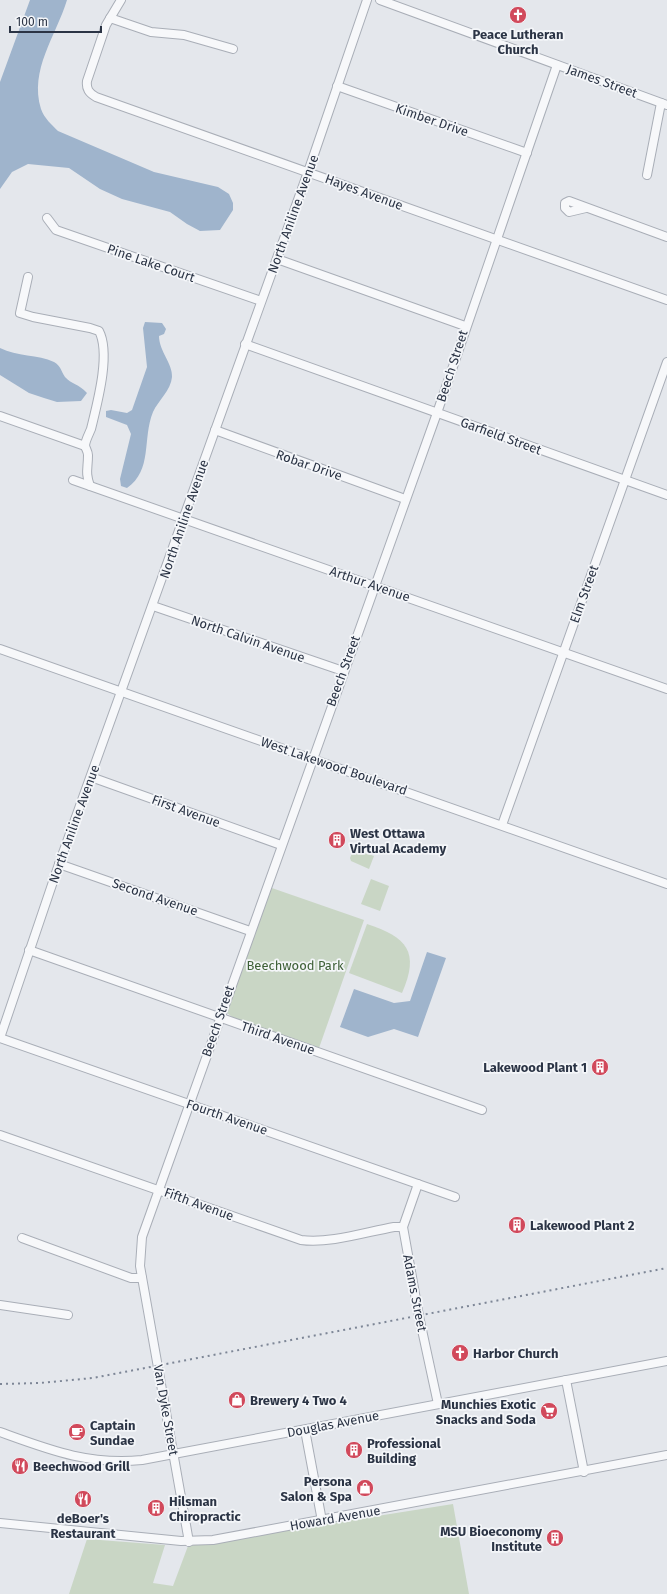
<svg xmlns="http://www.w3.org/2000/svg" width="667" height="1594" font-family="'Fira Sans',sans-serif">
  <style>
    .green { fill: #c9d6c5 }
    .water { fill: #9fb4cc }
    .lines { fill: none; stroke-linecap: round; stroke-linejoin: round }
    .minor-casing { stroke: #a9aeb7; stroke-width: 10 }
    .minor { stroke: #f7f8fa; stroke-width: 8 }
    .rail { stroke: #7d8696; stroke-width: 2; stroke-dasharray: 2 4; stroke-linecap: butt }
    .labels { text-anchor: middle; dominant-baseline: central; stroke-width: 3.5; stroke-linejoin: round; paint-order: stroke }
    .poi-label { font-size: 13px; font-weight: bold; fill: #2b3445; stroke: #f4f6f9; text-anchor: start }
    .street-label { font-size: 13px; fill: #2b3445; stroke: #f4f6f9 }
    .park-label { font-size: 13px; fill: #3f6138; stroke: #f4f6f9 }
  </style>
  <rect width="100%" height="100%" fill="#e4e7ec"/>
  <g class="green">
    <path d="M 354,849 L 374,856 L 369,869 L 351,861 L 350,858 Z"/>
    <path d="M 371,879 L 389,886 L 380,911 L 361,904 Z"/>
    <path d="M 269,887 L 364,920 L 319,1048 L 232,1017 L 226,1012 Z"/>
    <path d="M 367,924 C 407,937 420,952 402,993 L 349,973 Z"/>
    <path d="M 453,1504 L 469,1594 L 69,1594 L 87,1539 L 165,1545 L 153,1583 L 173,1586 L 188,1546 Z"/>
  </g>
  <g class="water">
    <path d="M 30,0 L 67,0 C 56,36 29,70 41,109 C 44,118 52,125 58,131 L 154,172 L 218,187 L 229,194 L 233,203 L 233,210 L 220,230 L 200,231 L 187,224 L 170,212 L 122,199 L 100,189 L 69,168 L 28,164 L 12,172 L 0,189 L 0,82 Z"/>
    <path d="M 145,322 L 162,323 L 166,329 L 164,334 L 159,336 C 159,351 173,364 172,377 C 171,390 158,401 153,412 C 142,439 153,470 127,488 L 121,486 L 120,479 L 131,434 L 127,425 L 106,417 L 106,411 L 111,410 L 127,413 L 132,410 L 147,367 L 143,328 Z"/>
    <path d="M 0,348 C 17,357 38,354 54,362 C 61,366 61,371 65,377 C 71,384 79,384 87,393 L 81,401 L 57,402 L 44,398 L 29,393 L 0,375 Z"/>
    <path d="M 427,952 L 446,958 L 418,1037 L 394,1029 L 368,1037 L 340,1027 L 354,989 L 394,1003 L 410,1001 Z"/>
  </g>
  <g class="lines">
    <defs>
      <g id="minor">
        <path d="M 121,0 L 106,25 L 87,81 C 86,89 89,93 96,97 L 667,300"/>
        <path d="M 380,0 L 667,105"/>
        <path d="M 110,18 L 151,32 L 184,35 L 233,49"/>
        <path d="M 337,86 L 527,153"/>
        <path d="M 647,175 L 661,103"/>
        <path d="M 586,208 L 569,212 L 565,208 L 565,203 L 569,201 L 667,237"/>
        <path d="M 47,218 L 56,230 L 261,301"/>
        <path d="M 277,259 L 465,326"/>
        <path d="M 28,277 L 20,313 L 33,317 L 90,328 L 99,331 C 111,354 97,404 91,429 C 89,434 85,441 85,446 C 86,449 88,452 88,455 C 88,469 85,472 90,486"/>
        <path d="M 245,344 L 667,495"/>
        <path d="M 0,416 L 85,446"/>
        <path d="M 215,430 L 405,499"/>
        <path d="M 73,480 L 667,689"/>
        <path d="M 153,606 L 343,671"/>
        <path d="M 0,649 L 667,884"/>
        <path d="M 91,777 L 281,845"/>
        <path d="M 502,825 L 667,362"/>
        <path d="M 59,864 L 250,931"/>
        <path d="M 29,950 L 482,1110"/>
        <path d="M 0,1038 L 59,864 L 308,172 L 367,0"/>
        <path d="M 0,1038 L 455,1197"/>
        <path d="M 0,1135 L 301,1240 C 329,1244 366,1232 394,1227 L 403,1227"/>
        <path d="M 418,1184 L 403,1227 L 419,1316 L 438,1404"/>
        <path d="M 22,1238 L 131,1278 L 142,1278"/>
        <path d="M 0,1305 L 68,1315"/>
        <path d="M 566,1380 L 584,1472"/>
        <path d="M 305,1430 L 322,1521"/>
        <path d="M 0,1432 C 50,1450 87,1465 142,1460 L 667,1361"/>
        <path d="M 0,1523 L 181,1541 L 213,1540 L 667,1455"/>
        <path d="M 189,1542 L 140,1266 L 142,1237 L 437,413 L 557,65"/>
      </g>
    </defs>
    <use href="#minor" class="minor-casing"/>
    <use href="#minor" class="minor"/>
    <path class="rail" d="M 0,1384 L 40,1383 L 93,1378 L 667,1268"/>
  </g>
  <defs>
    <symbol id="church-disc" viewBox="-11 -11 22 22"><circle r="9.5" fill="#d1495b" stroke="#f4f6f9"/><path d="M-1.2-6h2.4v3.5h3.3v2.4h-3.3V6h-2.4V-.1h-3.3v-2.4h3.3Z" fill="#fff"/></symbol>
    <symbol id="building-disc" viewBox="-11 -11 22 22"><circle r="9.5" fill="#d1495b" stroke="#f4f6f9"/><path d="M-4-6H4V6H1V3H-1V6H-4ZM-2.5-4.3h1.7v1.8h-1.7ZM.8-4.3h1.7v1.8H.8ZM-2.5-1h1.7V.8h-1.7ZM.8-1h1.7V.8H.8Z" fill="#fff"/></symbol>
    <symbol id="shop-disc" viewBox="-11 -11 22 22"><circle r="9.5" fill="#d1495b" stroke="#f4f6f9"/><path d="M-5-2.5h2.3a2.7 3.5 0 0 1 5.4 0H5L5.5 6h-11ZM-1.5-2.5h3a1.5 2.3 0 0 0-3 0Z" fill="#fff"/></symbol>
    <symbol id="supermarket-disc" viewBox="-11 -11 22 22"><circle r="9.5" fill="#d1495b" stroke="#f4f6f9"/><path d="M-6-5.5h2.5l.6 2H6L4.5 2H-2.5L-4.4-4H-6ZM-1.5 3.2a1.3 1.3 0 1 0 .1 0ZM3 3.2a1.3 1.3 0 1 0 .1 0Z" fill="#fff"/></symbol>
    <symbol id="cafe-disc" viewBox="-11 -11 22 22"><circle r="9.5" fill="#d1495b" stroke="#f4f6f9"/><path d="M-5.5-4.5H6V0H3Q3 3.5 0 3.5H-2.5Q-5.5 3.5-5.5 0ZM3-3.2v2h1.7v-2ZM-6 4.5H4V6H-6Z" fill="#fff"/></symbol>
    <symbol id="restaurant-disc" viewBox="-11 -11 22 22"><circle r="9.5" fill="#d1495b" stroke="#f4f6f9"/><path d="M-5-6h1v4h1v-4h1v4h1v-4h1v5L-1.5 .5V6h-2V.5L-5-1ZM5-6V6H3V1.5H1.5Q1.5-4 5-6Z" fill="#fff"/></symbol>
  </defs>
  <g fill-rule="evenodd">
    <use href="#church-disc" x="508" y="5" width="20" height="20"/>
    <use href="#building-disc" x="327" y="830" width="20" height="20"/>
    <use href="#building-disc" x="590" y="1057" width="20" height="20"/>
    <use href="#building-disc" x="507" y="1215" width="20" height="20"/>
    <use href="#church-disc" x="450" y="1343" width="20" height="20"/>
    <use href="#shop-disc" x="227" y="1390" width="20" height="20"/>
    <use href="#supermarket-disc" x="539" y="1401" width="20" height="20"/>
    <use href="#cafe-disc" x="67" y="1422" width="20" height="20"/>
    <use href="#building-disc" x="344" y="1440" width="20" height="20"/>
    <use href="#restaurant-disc" x="10" y="1456" width="20" height="20"/>
    <use href="#shop-disc" x="355" y="1478" width="20" height="20"/>
    <use href="#restaurant-disc" x="73" y="1489" width="20" height="20"/>
    <use href="#building-disc" x="146" y="1498" width="20" height="20"/>
    <use href="#building-disc" x="545" y="1528" width="20" height="20"/>
  </g>
  <g class="labels">
    <g class="poi-label">
      <text x="518" y="34" text-anchor="middle">Peace Lutheran<tspan x="518" dy="15">Church</tspan></text>
      <text x="350" y="833">West Ottawa<tspan x="350" dy="15">Virtual Academy</tspan></text>
      <text x="587" y="1067" text-anchor="end">Lakewood Plant 1</text>
      <text x="530" y="1225">Lakewood Plant 2</text>
      <text x="473" y="1353">Harbor Church</text>
      <text x="250" y="1400">Brewery 4 Two 4</text>
      <text x="536" y="1404" text-anchor="end">Munchies Exotic<tspan x="536" dy="15">Snacks and Soda</tspan></text>
      <text x="90" y="1425">Captain<tspan x="90" dy="15">Sundae</tspan></text>
      <text x="367" y="1443">Professional<tspan x="367" dy="15">Building</tspan></text>
      <text x="33" y="1466">Beechwood Grill</text>
      <text x="352" y="1481" text-anchor="end">Persona<tspan x="352" dy="15">Salon &amp; Spa</tspan></text>
      <text x="169" y="1501">Hilsman<tspan x="169" dy="15">Chiropractic</tspan></text>
      <text x="83" y="1518" text-anchor="middle">deBoer's<tspan x="83" dy="15">Restaurant</tspan></text>
      <text x="542" y="1531" text-anchor="end">MSU Bioeconomy<tspan x="542" dy="15">Institute</tspan></text>
    </g>
    <g class="street-label">
      <text transform="translate(602 81) rotate(20)">James Street</text>
      <text transform="translate(432 120) rotate(19)">Kimber Drive</text>
      <text transform="translate(364 192) rotate(20)">Hayes Avenue</text>
      <text transform="translate(293 214) rotate(-70)">North Aniline Avenue</text>
      <text transform="translate(151 263) rotate(19)">Pine Lake Court</text>
      <text transform="translate(452 366) rotate(-72)">Beech Street</text>
      <text transform="translate(501 436) rotate(20)">Garfield Street</text>
      <text transform="translate(309 465) rotate(19)">Robar Drive</text>
      <text transform="translate(184 519) rotate(-71)">North Aniline Avenue</text>
      <text transform="translate(370 584) rotate(19)">Arthur Avenue</text>
      <text transform="translate(584 594) rotate(-70)">Elm Street</text>
      <text transform="translate(248 639) rotate(19)">North Calvin Avenue</text>
      <text transform="translate(343 671) rotate(-70)">Beech Street</text>
      <text transform="translate(334 766) rotate(19)">West Lakewood Boulevard</text>
      <text transform="translate(186 811) rotate(20)">First Avenue</text>
      <text transform="translate(74 824) rotate(-70)">North Aniline Avenue</text>
      <text transform="translate(155 897) rotate(19)">Second Avenue</text>
      <text transform="translate(218 1021) rotate(-71)">Beech Street</text>
      <text transform="translate(278 1038) rotate(19)">Third Avenue</text>
      <text transform="translate(227 1117) rotate(19)">Fourth Avenue</text>
      <text transform="translate(199 1204) rotate(20)">Fifth Avenue</text>
      <text transform="translate(415 1293) rotate(79)">Adams Street</text>
      <text transform="translate(166 1410) rotate(80)">Van Dyke Street</text>
      <text transform="translate(333 1424) rotate(-11)">Douglas Avenue</text>
      <text transform="translate(335 1518) rotate(-10)">Howard Avenue</text>
    </g>
    <g class="park-label">
      <text x="295" y="965">Beechwood Park</text>
    </g>
  </g>
  <path d="M10 26v6h91v-6" fill="none" stroke="#2b3445" stroke-width="2"/>
  <text x="16" y="26" font-size="12" fill="#2b3445" stroke="#f4f6f9" stroke-width="3" paint-order="stroke">100 m</text>
</svg>
